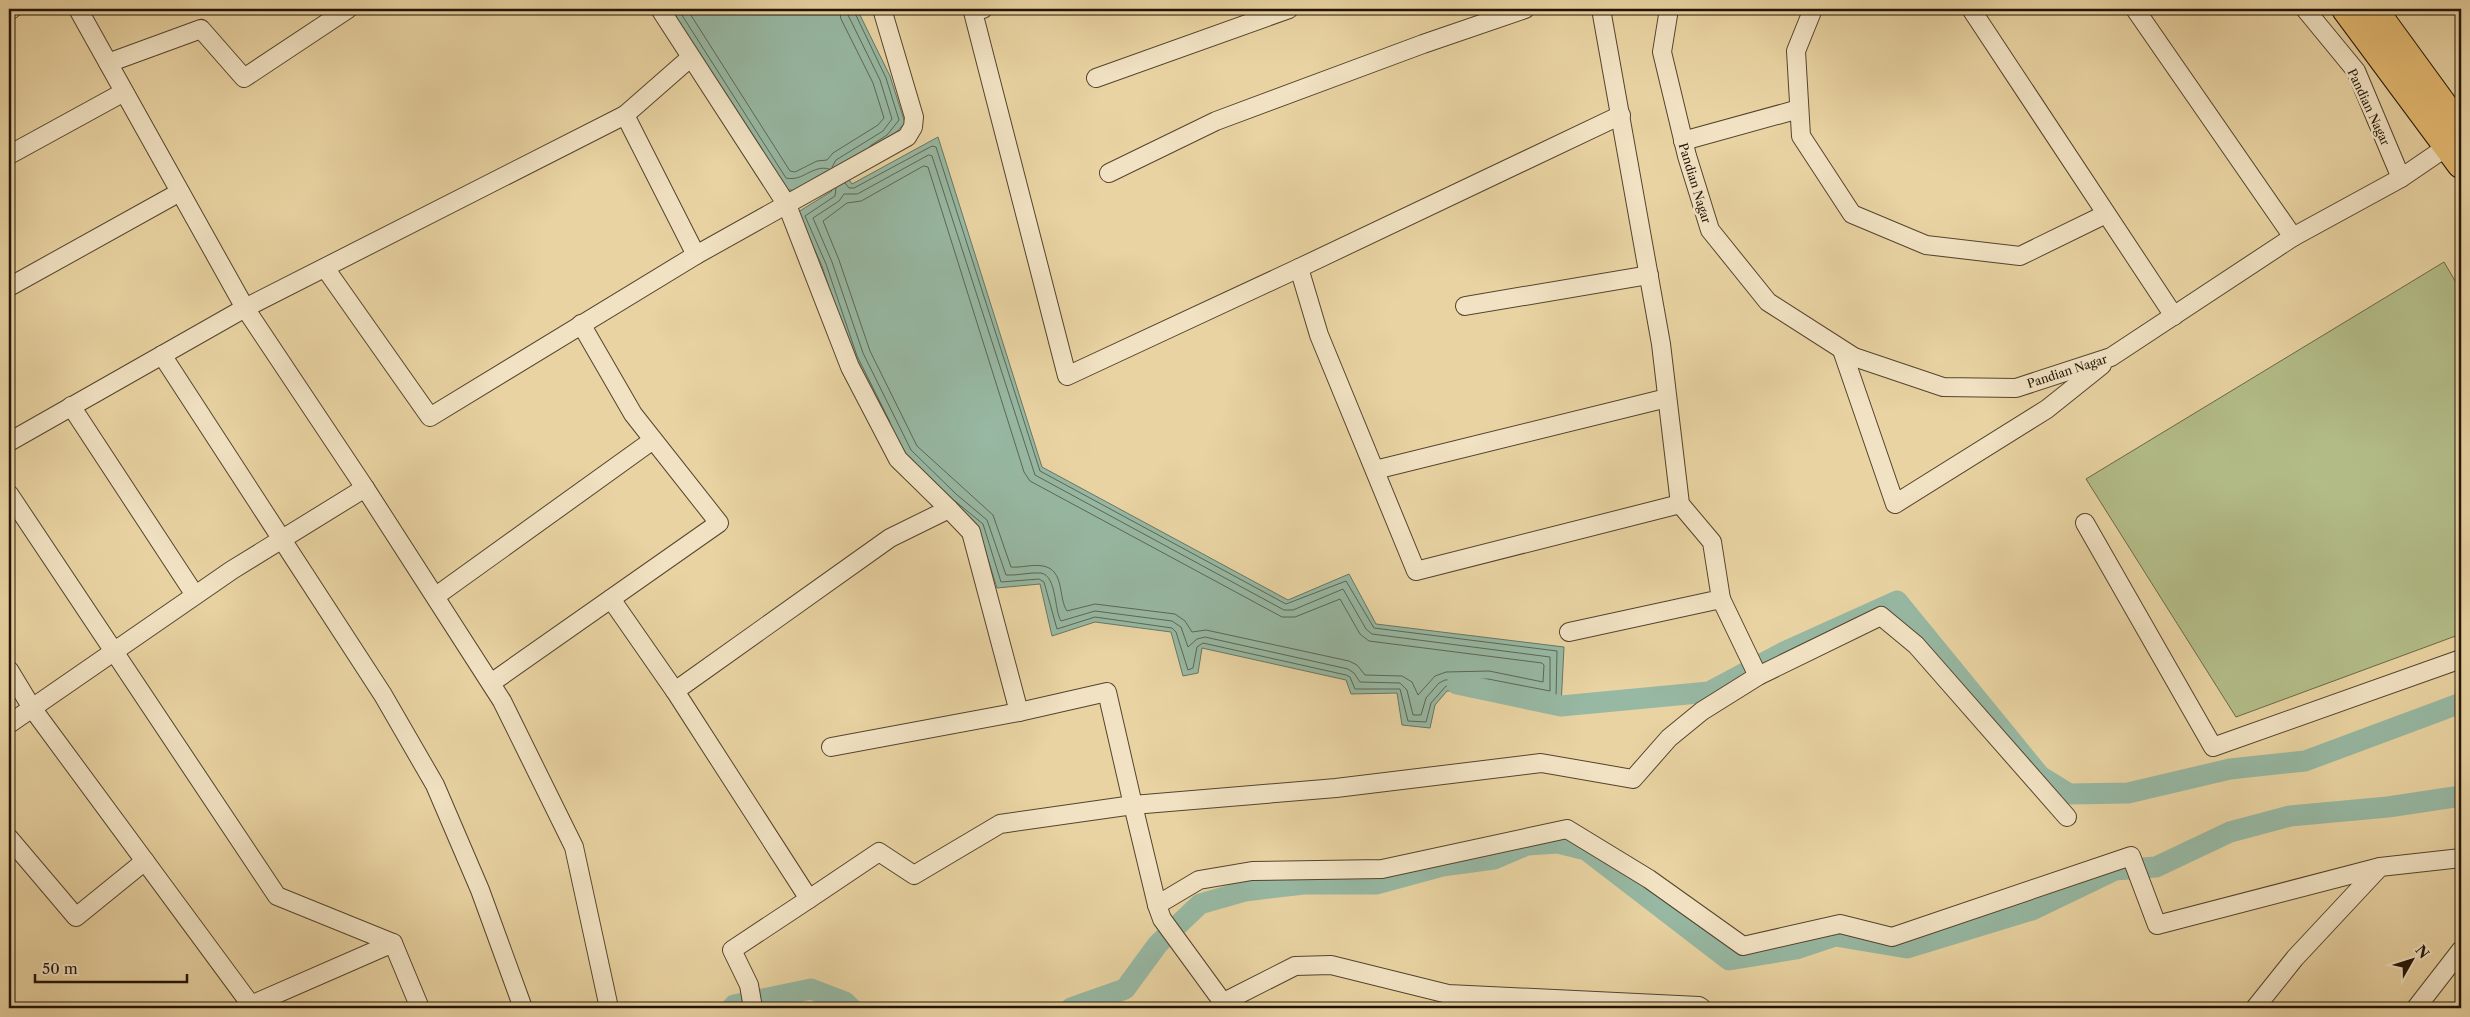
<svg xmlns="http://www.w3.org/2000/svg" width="2470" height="1017" font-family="'Libre Caslon Text',serif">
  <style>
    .green { fill: #b3bd88; stroke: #6a6847 }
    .water { fill: #97b8a3; stroke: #687664 }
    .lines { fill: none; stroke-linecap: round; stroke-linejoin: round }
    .shore { stroke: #5c6654; stroke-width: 1 }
    .canal { stroke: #97b8a3; stroke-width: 21 }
    .street-casing { stroke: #54442d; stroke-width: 20 }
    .primary-casing { stroke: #221406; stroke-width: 30 }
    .street { stroke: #f1e2c3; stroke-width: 18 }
    .primary { stroke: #e4ba71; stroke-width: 28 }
    .labels { text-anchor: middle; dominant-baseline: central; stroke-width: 5; stroke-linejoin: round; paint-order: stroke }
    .street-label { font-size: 12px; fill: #221406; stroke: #f1e2c3 }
  </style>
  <rect width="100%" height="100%" fill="#e9d3a2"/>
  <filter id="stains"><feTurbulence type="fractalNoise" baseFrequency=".004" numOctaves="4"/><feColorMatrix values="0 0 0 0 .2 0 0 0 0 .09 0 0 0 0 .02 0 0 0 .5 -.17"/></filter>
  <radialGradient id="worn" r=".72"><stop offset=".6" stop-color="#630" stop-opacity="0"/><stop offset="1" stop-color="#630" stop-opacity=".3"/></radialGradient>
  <path class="green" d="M 2444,262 L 2461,291 L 2461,634 L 2236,717 L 2086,479 Z"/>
  <path class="water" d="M 665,9 L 857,9 L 890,76 L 905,123 L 890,139 L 843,170 L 852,184 L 938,137 L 1042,467 L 1288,600 L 1349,574 L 1376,624 L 1564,647 L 1561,706 L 1486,690 L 1447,691 L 1435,705 L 1430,728 L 1402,725 L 1397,693 L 1351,694 L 1346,680 L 1202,648 L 1198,673 L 1183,676 L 1171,632 L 1095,622 L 1052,636 L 1040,584 L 997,588 L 978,527 L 949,502 L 902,457 L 852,358 L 822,266 L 798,212 L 832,191 L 824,179 L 799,191 L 780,189 Z"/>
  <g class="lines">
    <g class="shore">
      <path d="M 678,9 L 786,178 C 803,182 813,164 829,169"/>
      <path d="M 687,9 L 790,171 L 795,172 L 817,161 L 827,160 L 833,153 L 878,125 L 884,118 L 873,83 L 841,19 L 839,9"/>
      <path d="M 853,9 L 886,78 L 899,120 L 887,135 L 870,146"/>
      <path d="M 929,155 L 932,156 L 1035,475 L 1284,610 L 1293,610 L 1343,589 L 1366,629 L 1372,634 L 1550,657 L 1550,691 L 1488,679 L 1445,680 L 1439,683 L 1426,698 L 1421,715 L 1413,715 L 1407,690 L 1400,683 L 1360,682 L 1354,673 L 1348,669 L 1205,637 L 1197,639 L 1188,647 L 1181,627 L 1172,621 L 1095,611 L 1061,621 C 1054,610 1057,576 1041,573 C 1029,572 1017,576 1006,575 L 987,520 L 956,494 L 911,450 L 863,353 L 832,262 L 813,218 L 839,201 L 844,194 L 857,194 Z"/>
      <path d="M 924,166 L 928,167 L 1024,472 L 1030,481 L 1282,617 L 1295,617 L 1340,599 L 1360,634 L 1369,641 L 1542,663 L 1544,665 L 1543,682 L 1489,671 L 1446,672 L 1435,676 L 1418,695 L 1412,682 L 1402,676 L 1365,675 L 1357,665 L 1349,661 L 1206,630 L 1192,632 L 1185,621 L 1175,614 L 1095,604 L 1067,611 C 1058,598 1065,570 1043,566 C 1032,564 1021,568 1011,567 L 993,515 L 917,446 L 870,351 L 839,260 L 823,221 L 847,203 L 861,201 Z"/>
      <path d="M 832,167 L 836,160 L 883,131 L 892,119 L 880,80 L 848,15 L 847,9"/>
      <path d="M 845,183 L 849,188 L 854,188 L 932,146 L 936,147 L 1040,471 L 1286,604 L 1346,581 L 1374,628 L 1557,651 L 1556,698 L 1553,699 L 1487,685 L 1446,686 L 1431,703 L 1426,722 L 1408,721 L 1400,689 L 1355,689 L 1350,677 L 1346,675 L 1203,643 L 1197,647 L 1193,668 L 1188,670 L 1176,632 L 1172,628 L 1095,617 L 1057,629 L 1044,582 L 1039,579 L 1001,582 L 983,524 L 955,501"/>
      <path d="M 836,188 L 835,196 L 805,216 L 826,264 L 857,356 L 890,422"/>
    </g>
    <g class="canal">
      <path d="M 1457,684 L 1561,706 L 1709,692 L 1786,651 L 1897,601 L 2040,776 L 2069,794 L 2128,793 L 2230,769 L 2305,761 L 2461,703"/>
      <path d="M 732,1008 L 734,1005 L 811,989 L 845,1002 L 851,1008"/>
      <path d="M 1071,1008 L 1125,989 L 1158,944 L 1200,904 L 1245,891 L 1304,884 L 1376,884 L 1442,866 L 1494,859 L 1527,845 L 1558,843 L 1586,850 L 1729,960 L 1796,949 L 1835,936 L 1907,948 L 2032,910 L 2115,870 L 2156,867 L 2230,832 L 2290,816 L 2388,807 L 2461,796"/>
    </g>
    <defs>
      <g id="street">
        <path d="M 78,9 L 245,308 L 365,488"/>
        <path d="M 660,9 L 787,205 L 850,367 L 898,459 L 949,509"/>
        <path d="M 983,9 L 973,12 L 1067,376 L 1299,268"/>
        <path d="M 1669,9 L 1662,52 L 1687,156 L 1710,230 L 1768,302 L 1854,357 L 1943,387 L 2016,388 L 2111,357 L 2293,237 L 2401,178 L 2448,146"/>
        <path d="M 1813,9 L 1796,51 L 1801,136 L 1852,214 L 1926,245 L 2020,256 L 2106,214"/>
        <path d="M 1971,9 L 2174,316"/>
        <path d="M 2135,9 L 2293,237"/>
        <path d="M 2305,9 L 2356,71 L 2401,178"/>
        <path d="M 9,11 L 12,9"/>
        <path d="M 108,63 L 201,29 L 244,78 L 348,9"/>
        <path d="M 1096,78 L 1289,9"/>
        <path d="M 625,115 L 690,58"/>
        <path d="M 1621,115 L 1299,268 L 1319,335 L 1416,571 L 1680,504"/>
        <path d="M 1683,141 L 1799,109"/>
        <path d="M 9,155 L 124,92"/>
        <path d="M 1109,173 L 1216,121 L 1423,44 L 1525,9"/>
        <path d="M 325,268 L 430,417 L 696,255 L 907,137 L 913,127 L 914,117 L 882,9"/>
        <path d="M 9,287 L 180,192"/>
        <path d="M 1465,306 L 1649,275"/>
        <path d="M 1842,350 L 1895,504 L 2047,409 L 2102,365"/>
        <path d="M 162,355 L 383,695 L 435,785 L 480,890 L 523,1008"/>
        <path d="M 71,406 L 195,595"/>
        <path d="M 9,442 L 245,308 L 625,115 L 696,255"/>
        <path d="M 1375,470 L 1667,398"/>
        <path d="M 9,494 L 277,896 L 393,943 L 420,1008"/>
        <path d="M 2085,523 L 2213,747 L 2461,659"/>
        <path d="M 436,596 L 653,440"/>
        <path d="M 611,599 L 675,691"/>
        <path d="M 1721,599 L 1758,676 L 1881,616 L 1916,645 L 2067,817"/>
        <path d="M 1569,632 L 1721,599 L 1712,542 L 1680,504 L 1661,344 L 1601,9"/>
        <path d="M 9,670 L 32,708 L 251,1005 L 393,943"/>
        <path d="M 491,683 L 719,523 L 633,414 L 581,324"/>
        <path d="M 9,724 L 232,570 L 365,488 L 502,701 L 574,847 L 609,1008"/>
        <path d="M 831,747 L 1019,712 L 1107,692 L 1133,805 L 1336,788 L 1541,763 L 1633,779 L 1669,738 L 1702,711 L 1758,676"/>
        <path d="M 9,838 L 76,917 L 145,861"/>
        <path d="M 809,899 L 879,852 L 914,875 L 1000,824 L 1133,805 L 1157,905 L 1162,919 L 1227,1008"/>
        <path d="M 1157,905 L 1199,880 L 1252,871 L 1382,869 L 1567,829 L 1649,879 L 1743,946 L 1840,924 L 1892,937 L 2131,856 L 2157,925 L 2380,867"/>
        <path d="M 1224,1002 L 1295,966 L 1331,965 L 1448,994 L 1699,1006 L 1702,1008"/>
        <path d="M 753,1008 L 749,985 L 732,950 L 809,899 L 675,691 L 890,538 L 949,509 L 971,532 L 1019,712"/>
        <path d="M 2255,1008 L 2295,958 L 2380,867 L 2461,858"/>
        <path d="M 2416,1008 L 2461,950"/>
      </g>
      <g id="primary">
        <path d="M 2346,9 L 2461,164"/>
        <path d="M 2373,9 L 2461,130"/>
      </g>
    </defs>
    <use href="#street" class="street-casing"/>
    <use href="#primary" class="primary-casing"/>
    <use href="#street" class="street"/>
    <use href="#primary" class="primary"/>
  </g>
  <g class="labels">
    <g class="street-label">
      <text transform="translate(2369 107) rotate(65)">Pandian Nagar</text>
      <text transform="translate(1695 183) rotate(73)">Pandian Nagar</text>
      <text transform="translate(2067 371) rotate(-18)">Pandian Nagar</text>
    </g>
  </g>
  <rect width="2470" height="1017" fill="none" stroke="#e9d3a2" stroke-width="30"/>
  <rect x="10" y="10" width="2450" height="997" fill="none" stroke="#221406" stroke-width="2.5"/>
  <rect x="15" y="15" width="2440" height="987" fill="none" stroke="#221406"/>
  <g transform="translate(2412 960) rotate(51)" stroke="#f1e2c3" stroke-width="4" paint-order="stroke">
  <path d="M0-4L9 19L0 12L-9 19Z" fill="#221406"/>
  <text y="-8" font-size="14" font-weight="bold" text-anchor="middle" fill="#221406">N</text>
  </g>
  <path d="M35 974v8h152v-8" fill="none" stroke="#221406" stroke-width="2.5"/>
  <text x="42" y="974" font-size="15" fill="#221406" stroke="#f1e2c3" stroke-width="4" paint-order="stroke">50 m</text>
  <rect width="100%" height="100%" filter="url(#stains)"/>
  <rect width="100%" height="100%" fill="url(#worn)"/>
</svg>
